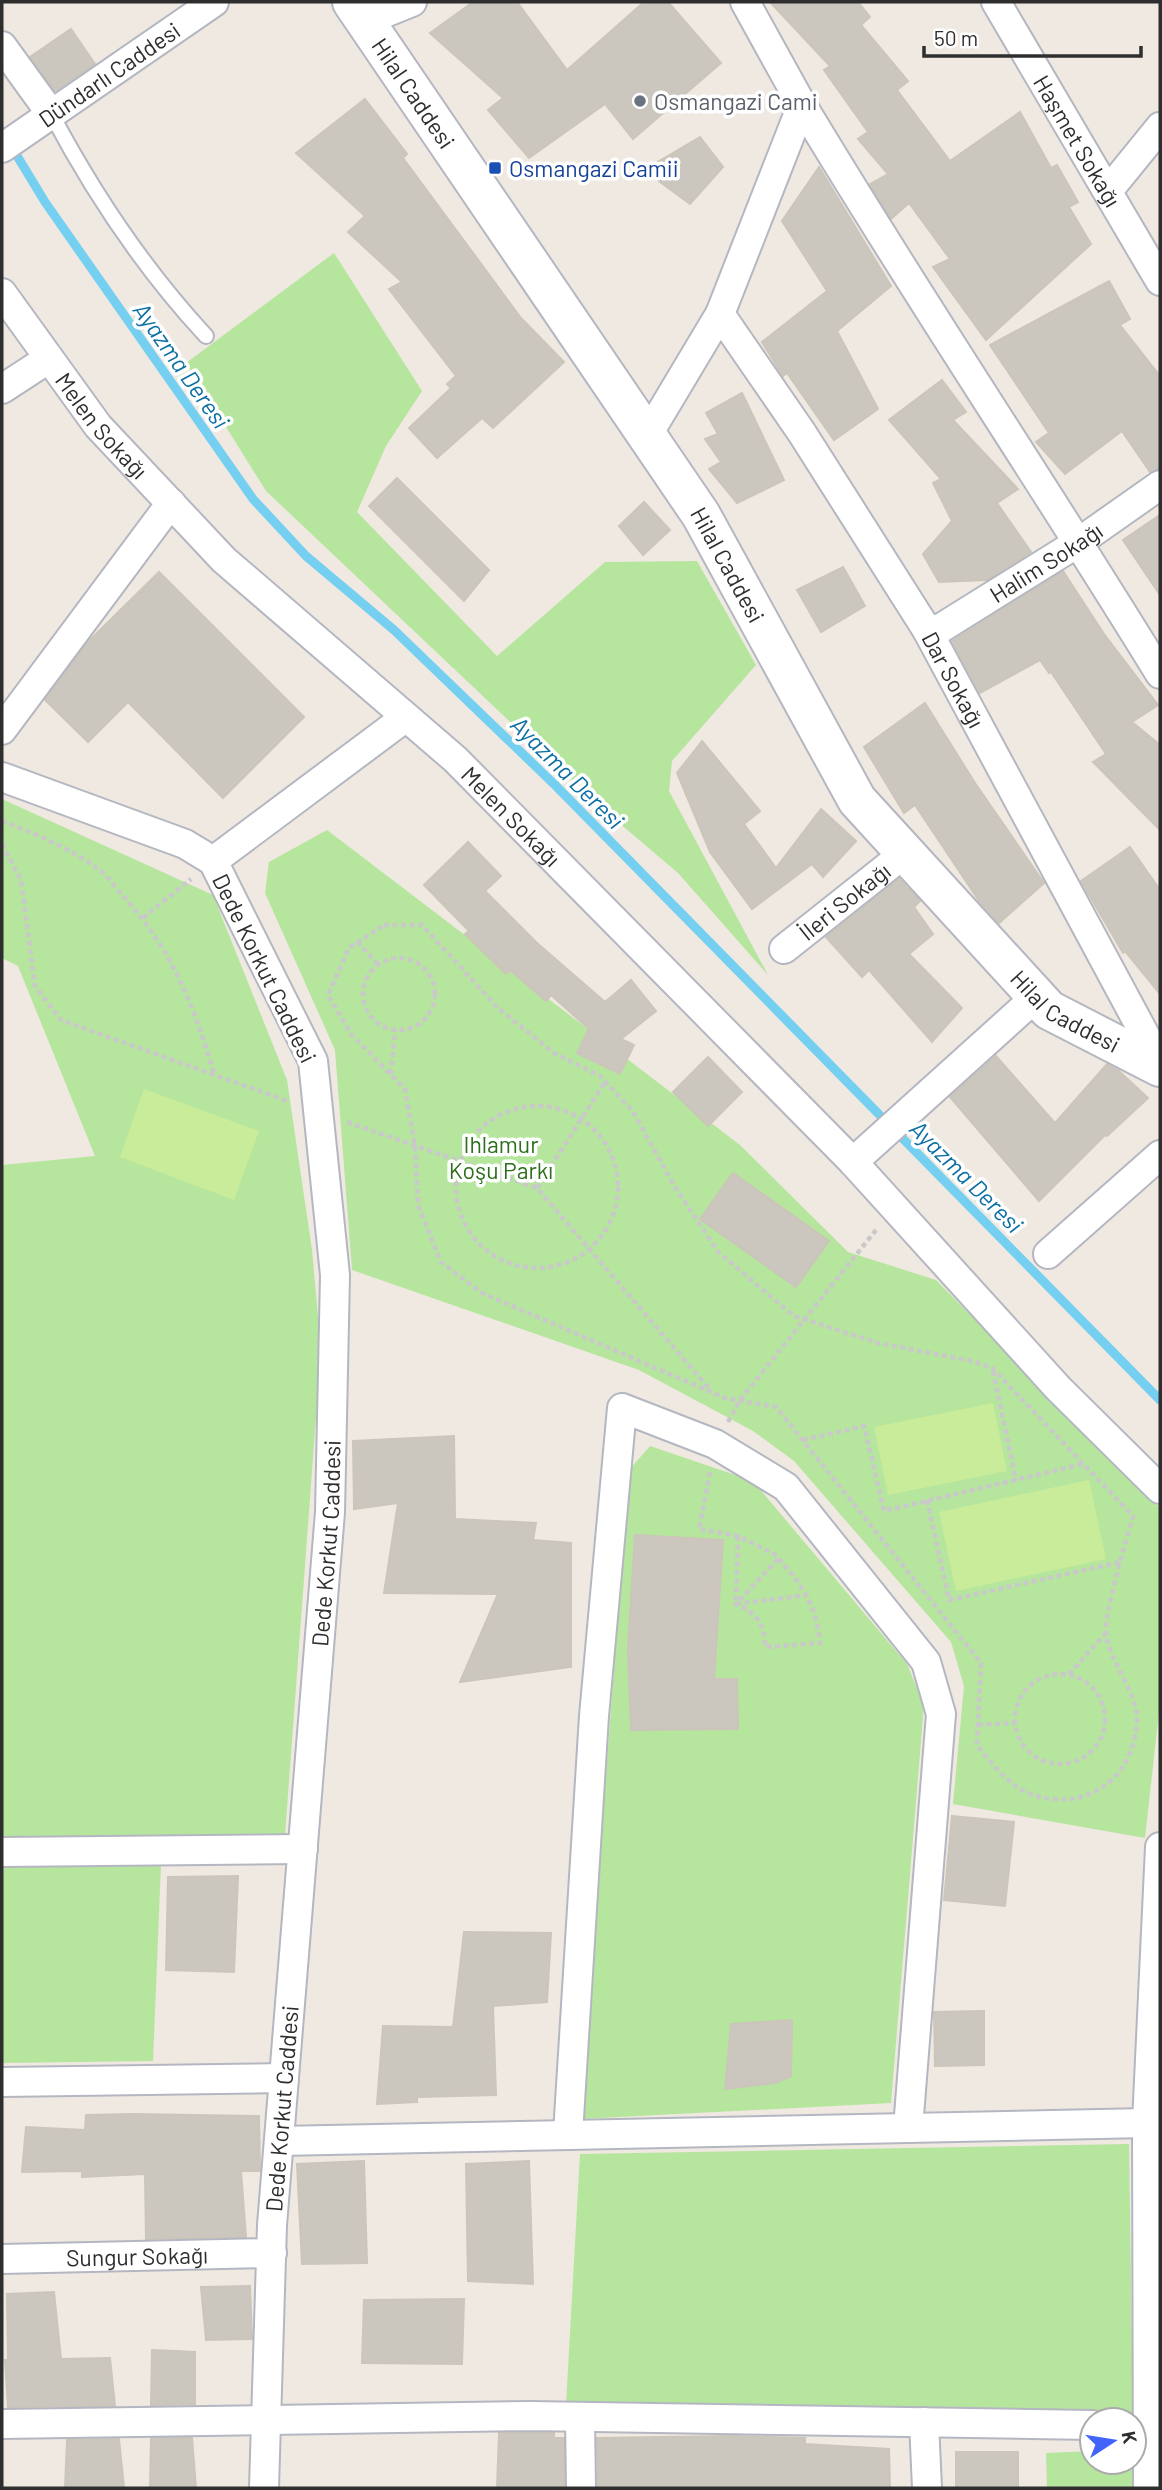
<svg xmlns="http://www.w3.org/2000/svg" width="1162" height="2490" font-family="Barlow,sans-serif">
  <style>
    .green { fill: #b6e59e }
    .pitch { fill: #c9ec9a }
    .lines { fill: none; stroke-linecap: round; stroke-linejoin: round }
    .stream { stroke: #75cff0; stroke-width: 9 }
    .building { fill: #cbc7bf; stroke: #cbc5ba; stroke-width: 2 }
    .lane-casing { stroke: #b4b7c1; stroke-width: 18 }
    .street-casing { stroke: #b4b7c1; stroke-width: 32 }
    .secondary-casing { stroke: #b4b7c1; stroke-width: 42 }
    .path { stroke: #c9c9c9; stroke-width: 4.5; stroke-dasharray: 5 3.5; stroke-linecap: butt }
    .lane { stroke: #fff; stroke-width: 14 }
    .street { stroke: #fff; stroke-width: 28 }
    .secondary { stroke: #fff; stroke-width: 38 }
    .worship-dot { fill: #6b7280; stroke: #fff; stroke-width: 2.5 }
    .transit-dot { fill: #1a4fb4; stroke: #fff; stroke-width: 2.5 }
    .labels { text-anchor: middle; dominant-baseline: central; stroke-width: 7; stroke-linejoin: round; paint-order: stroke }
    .street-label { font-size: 23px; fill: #2e2e2e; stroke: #fff }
    .worship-label { font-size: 23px; fill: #5b616d; stroke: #fff; text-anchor: start }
    .transit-label { font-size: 23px; fill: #164399; stroke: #fff; text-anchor: start }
    .park-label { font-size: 23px; fill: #2c6e1b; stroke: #fff }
    .water-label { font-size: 24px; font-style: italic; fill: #0d6fa3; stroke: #fff }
  </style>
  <rect width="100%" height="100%" fill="#efe9e1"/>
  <g class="green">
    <path d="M 334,253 L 422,391 L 386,446 L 357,512 L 497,656 L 605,562 L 697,561 L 756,665 L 672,761 L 669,791 L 768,975 L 678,873 L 598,805 L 266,491 L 186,363 Z"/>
    <path d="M 2,799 L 213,895 L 287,1080 L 312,1250 L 321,1350 L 285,1835 L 162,1840 L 153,2061 L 2,2063 L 2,1165 L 95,1156 L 18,966 L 2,958 Z"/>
    <path d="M 327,830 L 740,1145 L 848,1252 L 936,1280 L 1160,1508 L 1160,1703 L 1145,1838 L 953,1804 L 964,1686 L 951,1642 L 794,1461 L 753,1431 L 639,1370 L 352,1270 L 335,1050 L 265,893 L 269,862 Z"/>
    <path d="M 650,1446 L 753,1481 L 907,1664 L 924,1705 L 891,2103 L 580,2119 L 629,1470 Z"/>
    <path d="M 1129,2144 L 1133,2417 L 566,2405 L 580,2154 Z"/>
    <path d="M 1092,2451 L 1092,2462 L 1134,2462 L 1142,2488 L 1047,2488 L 1046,2453 Z"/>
  </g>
  <g class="pitch">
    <path d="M 144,1089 L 259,1131 L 234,1200 L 120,1157 Z"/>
    <path d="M 993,1403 L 1007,1471 L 888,1495 L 874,1427 Z"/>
    <path d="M 1089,1480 L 1106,1559 L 956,1591 L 939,1512 Z"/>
  </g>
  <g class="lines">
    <path class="stream" d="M 2,131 L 45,202 L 253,499 L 306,556 L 394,630 L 555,785 L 1160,1400"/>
  </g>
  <g class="building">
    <path d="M 473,2 L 517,2 L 567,70 L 644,2 L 668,2 L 721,63 L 633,139 L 605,104 L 529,158 L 488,110 L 503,98 L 430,33 Z"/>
    <path d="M 770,2 L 858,2 L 870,17 L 861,25 L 908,81 L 897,90 L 950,161 L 1020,112 L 1051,168 L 1057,165 L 1078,202 L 1069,207 L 1091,244 L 986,340 L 933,267 L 950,259 L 909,203 L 891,219 L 870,184 L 888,174 L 858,139 L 868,132 L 824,70 L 830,66 Z"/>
    <path d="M 71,29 L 95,64 L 55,91 L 30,57 Z"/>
    <path d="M 365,99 L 407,154 L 403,158 L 521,318 L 564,362 L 493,428 L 482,418 L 437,458 L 409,428 L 451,388 L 447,384 L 456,376 L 389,289 L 402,282 L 348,232 L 365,216 L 296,153 Z"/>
    <path d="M 700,137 L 723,167 L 690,204 L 644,170 Z"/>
    <path d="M 819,167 L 891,286 L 837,331 L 878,409 L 834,440 L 787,373 L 783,376 L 762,342 L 827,291 L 782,221 Z"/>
    <path d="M 1109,281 L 1130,319 L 1120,325 L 1160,376 L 1160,469 L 1150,472 L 1122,431 L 1065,474 L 1036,442 L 1049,433 L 990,345 Z"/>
    <path d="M 942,380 L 966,412 L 953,420 L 1018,489 L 997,503 L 1031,552 L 987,580 L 939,582 L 923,554 L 952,521 L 933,483 L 941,479 L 889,420 Z"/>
    <path d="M 742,393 L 784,480 L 737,503 L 709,469 L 721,462 L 705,439 L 718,434 L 706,413 Z"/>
    <path d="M 397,478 L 489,570 L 464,601 L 369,506 Z"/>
    <path d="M 644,502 L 670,530 L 643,555 L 619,526 Z"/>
    <path d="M 1160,515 L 1160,595 L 1123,540 Z"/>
    <path d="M 843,567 L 865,606 L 821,632 L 797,590 Z"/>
    <path d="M 1063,571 L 1104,634 L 1158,705 L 1132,722 L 1160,745 L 1160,830 L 1093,762 L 1106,754 L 1051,672 L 1049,673 L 1040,660 L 980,693 L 952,641 Z"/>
    <path d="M 159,572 L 304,717 L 223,798 L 128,702 L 88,742 L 45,700 L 87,643 Z"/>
    <path d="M 925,703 L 975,783 L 1044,883 L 999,923 L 979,901 L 915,805 L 904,813 L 864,747 Z"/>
    <path d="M 702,741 L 760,811 L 744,824 L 776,868 L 821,809 L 856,841 L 823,877 L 812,864 L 752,909 L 710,852 L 677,773 Z"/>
    <path d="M 468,842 L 501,876 L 485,891 L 537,943 L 605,1002 L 631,980 L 656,1011 L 621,1039 L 634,1045 L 620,1074 L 577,1053 L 589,1029 L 551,995 L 546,1001 L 510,970 L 506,974 L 465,934 L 469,931 L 424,885 Z"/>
    <path d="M 1130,847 L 1160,890 L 1160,994 L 1125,951 L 1123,953 L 1081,881 Z"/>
    <path d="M 899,879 L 920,901 L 914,907 L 933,934 L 909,954 L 962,1008 L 932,1042 L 869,970 L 862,977 L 826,937 Z"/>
    <path d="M 996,1056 L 1055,1123 L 1107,1064 L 1119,1071 L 1148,1098 L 1107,1136 L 1105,1135 L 1039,1201 L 950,1097 Z"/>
    <path d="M 708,1057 L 742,1092 L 708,1126 L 673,1092 Z"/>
    <path d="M 733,1173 L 829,1241 L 796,1287 L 700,1219 Z"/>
    <path d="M 454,1436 L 455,1519 L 536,1523 L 533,1540 L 571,1543 L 571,1667 L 460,1682 L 498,1594 L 384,1593 L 398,1503 L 354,1509 L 353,1441 Z"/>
    <path d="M 635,1535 L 723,1540 L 714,1679 L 737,1679 L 738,1729 L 631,1730 L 628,1649 Z"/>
    <path d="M 952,1816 L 1014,1822 L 1005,1906 L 944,1900 Z"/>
    <path d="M 238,1876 L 234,1972 L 166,1970 L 168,1877 Z"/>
    <path d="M 464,1932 L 551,1933 L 547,2002 L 493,2006 L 496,2095 L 417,2097 L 417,2102 L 377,2104 L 383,2026 L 453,2027 Z"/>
    <path d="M 984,2011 L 984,2065 L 935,2066 L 934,2012 Z"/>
    <path d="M 792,2020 L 791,2076 L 775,2083 L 725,2089 L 731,2024 Z"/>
    <path d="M 133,2114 L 259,2116 L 260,2171 L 241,2171 L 246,2237 L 146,2239 L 145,2174 L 82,2177 L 82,2171 L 22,2172 L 26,2127 L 85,2130 L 86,2115 Z"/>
    <path d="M 364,2161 L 367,2263 L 302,2264 L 297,2164 Z"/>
    <path d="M 529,2161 L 533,2284 L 468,2281 L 466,2164 Z"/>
    <path d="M 250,2286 L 252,2339 L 206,2340 L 201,2287 Z"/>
    <path d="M 54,2292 L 61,2359 L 110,2358 L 115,2406 L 8,2407 L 5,2360 L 8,2360 L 7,2294 Z"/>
    <path d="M 464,2299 L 462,2364 L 362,2363 L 364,2300 Z"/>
    <path d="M 152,2350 L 195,2352 L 195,2404 L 151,2405 Z"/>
    <path d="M 499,2433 L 554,2433 L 554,2438 L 564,2438 L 564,2488 L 497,2488 Z"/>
    <path d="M 732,2436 L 805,2438 L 805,2444 L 889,2449 L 890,2488 L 598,2488 L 597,2438 Z"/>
    <path d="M 151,2438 L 192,2438 L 196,2488 L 150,2488 Z"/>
    <path d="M 119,2439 L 124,2488 L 65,2488 L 67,2440 Z"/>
    <rect x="956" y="2452" width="62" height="36"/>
  </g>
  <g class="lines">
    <defs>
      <path id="lane" d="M 52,115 C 95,196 143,268 206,336"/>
      <g id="street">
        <path d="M 745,2 L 802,105"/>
        <path id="s1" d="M 996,2 L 1160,281"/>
        <path d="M 365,21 L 412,2"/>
        <path d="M 2,46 L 52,115"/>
        <path id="s2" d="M 2,148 L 214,2"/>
        <path d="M 1108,191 L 1160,127"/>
        <path id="s3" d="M 2,293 L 98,426 L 224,560 L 455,759 L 853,1162 L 1058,1388 L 1160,1489"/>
        <path id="s4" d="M 720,314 L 802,433 L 927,630 L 1160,1063"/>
        <path d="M 2,389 L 48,359"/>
        <path d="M 647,436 L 720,314 L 802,105 C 917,297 1043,483 1160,674"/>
        <path id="s5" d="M 927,630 L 941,628 L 1079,542 L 1160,485"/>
        <path d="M 2,730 L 171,503"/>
        <path d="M 2,777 L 185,844 L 213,861"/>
        <path id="s6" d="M 784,949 L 905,853"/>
        <path d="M 853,1162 L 1037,996"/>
        <path d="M 1048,1254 L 1160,1155"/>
        <path d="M 2,1852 L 303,1849"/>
        <path d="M 2,2082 L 284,2078"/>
        <path d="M 568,2134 L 594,1716 L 622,1408 L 715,1444 L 786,1487 L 926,1662 L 941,1714 L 908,2128"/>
        <path d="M 279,2141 L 1147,2123"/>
        <path id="s7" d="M 2,2259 L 272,2253"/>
        <path d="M 580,2417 L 581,2488"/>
        <path d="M 924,2422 L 927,2488"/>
        <path d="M 2,2424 L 531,2416 L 1092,2425"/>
        <path id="s8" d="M 264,2488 L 272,2225 L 330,1512 L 335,1275 L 313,1061 L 213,861 L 406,717"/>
        <path d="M 1148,2488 L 1147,2123 L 1160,1847"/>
      </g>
      <g id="secondary">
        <path id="s9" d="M 352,2 L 701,515 L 857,800 L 1049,1010 L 1160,1067"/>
      </g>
    </defs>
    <use href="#lane" class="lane-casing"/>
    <use href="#street" class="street-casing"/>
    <use href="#secondary" class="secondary-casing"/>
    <g class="path">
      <path d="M 2,821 C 34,833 69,848 97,868 C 107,875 115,887 123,896 C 172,950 194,1005 214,1074"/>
      <path d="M 2,844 L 21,880 L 35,986 L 61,1020 L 290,1102"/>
      <path d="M 143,918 L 191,879"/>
      <path d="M 384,925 L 422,925 L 498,1008 L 554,1053 L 600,1076 L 632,1110 L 675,1187 L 718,1252 L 794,1316 L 878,1343 L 972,1361 L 992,1368 L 1133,1516 C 1127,1539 1103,1616 1106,1635 C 1110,1661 1138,1695 1137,1720 C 1135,1775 1091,1811 1036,1796 C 1011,1789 992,1764 977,1745 L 981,1663 L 776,1407 L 725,1398 L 482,1293 L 441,1262 L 418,1205 L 415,1146 L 405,1089 L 351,1034 L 328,995 L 349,948 Z"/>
      <path d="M 357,942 L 378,964"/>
      <circle cx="399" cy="994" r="36"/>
      <path d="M 391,1074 L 395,1030"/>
      <circle cx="537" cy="1187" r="81"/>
      <path d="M 347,1122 L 537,1188 L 711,1391"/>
      <path d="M 537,1188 L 605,1082"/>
      <path d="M 993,1371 L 1016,1480"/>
      <path d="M 728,1422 L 740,1400 L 876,1230"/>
      <path d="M 803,1440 L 864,1426 L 884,1511 L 1083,1464"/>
      <path d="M 710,1472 L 699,1529 L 738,1536 L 774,1554 C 800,1581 817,1605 820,1643 L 765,1647 C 764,1623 758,1614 736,1604 L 778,1559"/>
      <path d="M 927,1500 L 949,1600 L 1121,1562"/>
      <path d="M 738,1536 L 736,1604 L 807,1595"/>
      <path d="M 1069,1674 L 1105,1634"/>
      <circle cx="1060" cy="1719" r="45"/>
      <path d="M 978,1725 L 1015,1723"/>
    </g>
    <use href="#lane" class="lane"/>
    <use href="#street" class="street"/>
    <use href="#secondary" class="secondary"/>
  </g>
  <circle class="worship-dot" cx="640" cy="101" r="7"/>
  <rect class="transit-dot" x="488" y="161" width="14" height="14" rx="3.5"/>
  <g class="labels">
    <g class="street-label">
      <text stroke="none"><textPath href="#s2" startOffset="130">Dündarlı Caddesi</textPath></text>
      <text stroke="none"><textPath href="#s9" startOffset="110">Hilal Caddesi</textPath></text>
      <text stroke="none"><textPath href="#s1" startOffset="161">Haşmet Sokağı</textPath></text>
      <text stroke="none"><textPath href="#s3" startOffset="166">Melen Sokağı</textPath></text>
      <text stroke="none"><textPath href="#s5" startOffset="138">Halim Sokağı</textPath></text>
      <text stroke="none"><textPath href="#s9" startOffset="677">Hilal Caddesi</textPath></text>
      <text stroke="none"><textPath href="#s4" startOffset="434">Dar Sokağı</textPath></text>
      <text stroke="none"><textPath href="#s3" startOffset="733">Melen Sokağı</textPath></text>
      <text stroke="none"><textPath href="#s6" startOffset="77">İleri Sokağı</textPath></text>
      <text transform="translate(265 968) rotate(64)">Dede Korkut Caddesi</text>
      <text stroke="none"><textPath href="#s9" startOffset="1244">Hilal Caddesi</textPath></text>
      <text stroke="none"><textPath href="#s8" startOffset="947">Dede Korkut Caddesi</textPath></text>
      <text stroke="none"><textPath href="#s8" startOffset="380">Dede Korkut Caddesi</textPath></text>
      <text stroke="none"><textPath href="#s7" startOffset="135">Sungur Sokağı</textPath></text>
    </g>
    <g class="worship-label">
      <text x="654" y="101">Osmangazi Cami</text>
    </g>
    <g class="transit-label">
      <text x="509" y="168">Osmangazi Camii</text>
    </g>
    <g class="park-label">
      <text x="501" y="1144">Ihlamur<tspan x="501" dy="26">Koşu Parkı</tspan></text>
    </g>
    <g class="water-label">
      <text transform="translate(182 365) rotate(55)">Ayazma Deresi</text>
      <text transform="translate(568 772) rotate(45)">Ayazma Deresi</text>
      <text transform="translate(967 1176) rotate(45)">Ayazma Deresi</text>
    </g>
  </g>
  <rect width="1162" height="2490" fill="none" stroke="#2e2e2e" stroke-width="7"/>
  <g transform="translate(1113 2441) rotate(78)"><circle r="33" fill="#ffffff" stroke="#ababab" stroke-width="2"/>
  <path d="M0-5L12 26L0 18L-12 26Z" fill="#4264fb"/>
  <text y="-10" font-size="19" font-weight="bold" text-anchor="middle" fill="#2e2e2e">K</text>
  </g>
  <path d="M924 46v10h217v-10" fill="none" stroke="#2e2e2e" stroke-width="3.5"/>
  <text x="934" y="46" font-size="21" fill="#2e2e2e" stroke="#ffffff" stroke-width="5" paint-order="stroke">50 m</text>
</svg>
